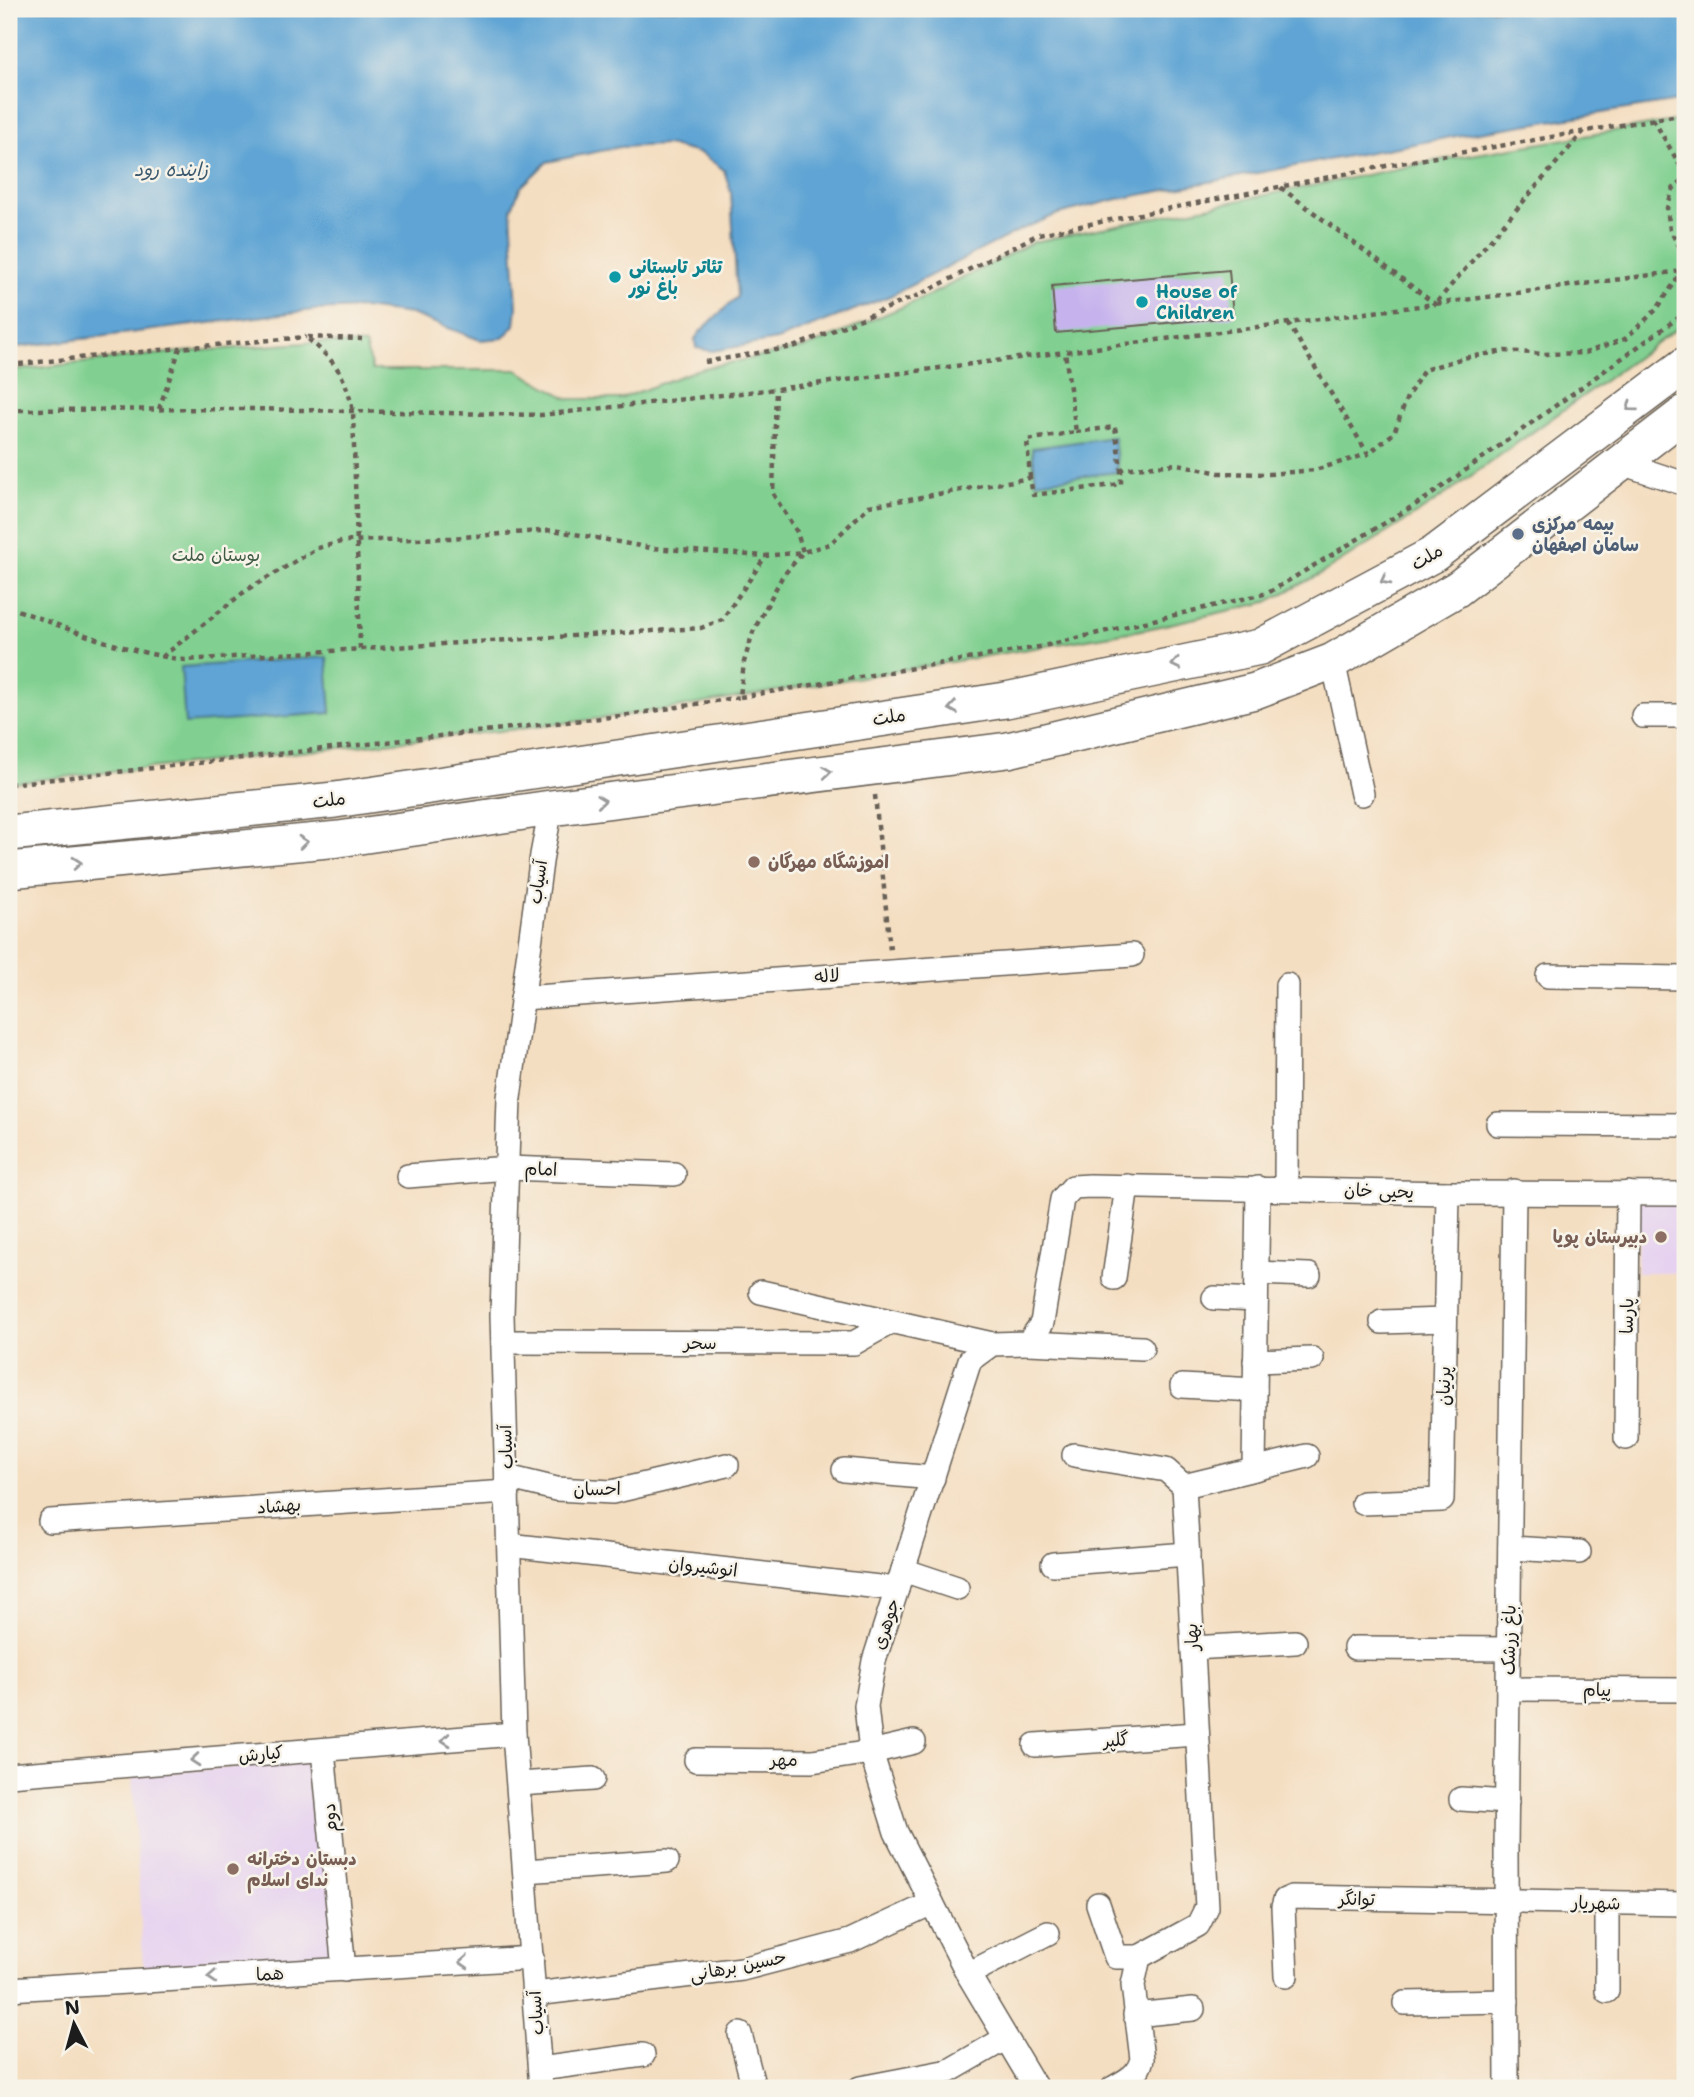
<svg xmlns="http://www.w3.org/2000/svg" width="1694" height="2097" font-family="'Shantell Sans','Playpen Sans Arabic',sans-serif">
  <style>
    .built { fill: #e6d2f0 }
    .green { fill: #81d091; stroke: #4e7656; stroke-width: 2 }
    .water { fill: #5fa4d4; stroke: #3e6078; stroke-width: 2 }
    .building { fill: #c6b3ed }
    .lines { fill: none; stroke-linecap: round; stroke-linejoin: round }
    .street-casing { stroke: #686056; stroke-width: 26 }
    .primary-casing { stroke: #686056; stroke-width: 38 }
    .path { stroke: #686056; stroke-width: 4.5; stroke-dasharray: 5 5; stroke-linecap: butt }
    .street { stroke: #fff; stroke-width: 23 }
    .primary { stroke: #fff; stroke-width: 35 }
    .oneway { stroke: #999 }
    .culture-dot { fill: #0f9aa8; stroke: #f7f3e8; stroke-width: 2.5 }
    .service-dot { fill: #5c6f8a; stroke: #f7f3e8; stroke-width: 2.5 }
    .education-dot { fill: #8d6e63; stroke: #f7f3e8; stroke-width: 2.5 }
    .labels { text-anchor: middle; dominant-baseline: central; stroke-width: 5; stroke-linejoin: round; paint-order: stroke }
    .culture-label { font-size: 18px; font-weight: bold; fill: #0d838f; stroke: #f7f3e8; text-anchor: start }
    .service-label { font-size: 18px; font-weight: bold; fill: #4e5e75; stroke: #f7f3e8; text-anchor: start }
    .park-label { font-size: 18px; fill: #3f5b45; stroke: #f7f3e8 }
    .street-label { font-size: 18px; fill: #1c1c1c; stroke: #f7f3e8 }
    .education-label { font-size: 18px; font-weight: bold; fill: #785e54; stroke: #f7f3e8; text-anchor: start }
    .water-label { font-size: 19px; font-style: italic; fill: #3a596f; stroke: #f7f3e8 }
  </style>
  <rect width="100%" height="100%" fill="#f7f3e8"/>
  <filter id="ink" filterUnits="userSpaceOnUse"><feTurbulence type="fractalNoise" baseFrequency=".0143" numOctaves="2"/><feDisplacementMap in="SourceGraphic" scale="14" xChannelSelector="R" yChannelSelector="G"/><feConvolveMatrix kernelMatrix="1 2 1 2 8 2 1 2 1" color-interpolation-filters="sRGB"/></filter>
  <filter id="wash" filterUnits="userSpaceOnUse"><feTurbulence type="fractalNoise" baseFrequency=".00686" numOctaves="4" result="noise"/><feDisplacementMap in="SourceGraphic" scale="28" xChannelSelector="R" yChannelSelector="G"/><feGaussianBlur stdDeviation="1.57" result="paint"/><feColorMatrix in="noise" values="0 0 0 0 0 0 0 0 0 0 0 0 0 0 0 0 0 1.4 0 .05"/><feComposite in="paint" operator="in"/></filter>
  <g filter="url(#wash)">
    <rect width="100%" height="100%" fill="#f4dec1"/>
    <g class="built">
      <path d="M 1638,1201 L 1685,1201 L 1685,1273 L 1637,1273 Z"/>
      <path d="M 318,1761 L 338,1964 L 144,1976 L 132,1775 Z"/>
    </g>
    <path class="green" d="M 1685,119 L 1685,323 L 1429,506 L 1324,572 L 1267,602 L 1147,629 L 664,710 L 527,728 L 9,783 L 9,371 L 168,353 L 319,342 L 365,345 L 372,370 L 517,370 L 569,399 L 620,399 L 699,369 L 808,347 L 926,297 L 1033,242 L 1435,161 Z"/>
    <g class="water">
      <path d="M 9,9 L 1685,9 L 1685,100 L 1467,134 L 1118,199 L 1058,214 L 1020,230 L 890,296 L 777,340 L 712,351 L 696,348 L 695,339 L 700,332 L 737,297 L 731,193 L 724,170 L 702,154 L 667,145 L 620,147 L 547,162 L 520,188 L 511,210 L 517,307 L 515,325 L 503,338 L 480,340 L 411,314 L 363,308 L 314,310 L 9,348 Z"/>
      <path d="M 1114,437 L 1118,472 L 1036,482 L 1032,448 Z"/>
      <path d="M 327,657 L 331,713 L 185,724 L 181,667 Z"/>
    </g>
    <g id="blocks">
      <path class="building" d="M 1229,270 L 1233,317 L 1056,333 L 1052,286 Z"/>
    </g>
  </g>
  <g filter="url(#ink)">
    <use href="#blocks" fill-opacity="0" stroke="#686056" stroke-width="2"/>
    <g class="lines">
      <defs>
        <g id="street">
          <path d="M 1621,463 L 1685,484"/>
          <path d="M 1333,661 L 1362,794"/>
          <path d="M 1643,716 L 1685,716"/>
          <path d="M 1548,976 L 1685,978"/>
          <path d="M 522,998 L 1132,955"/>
          <path d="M 1498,1124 L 1685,1125"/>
          <path d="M 408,1176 L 507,1168 L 674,1174"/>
          <path d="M 1286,1188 L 1287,985"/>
          <path d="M 1257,1273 L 1309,1275"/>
          <path d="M 1114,1278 L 1127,1186"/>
          <path d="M 761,1292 L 992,1344"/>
          <path d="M 1214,1298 L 1256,1300"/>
          <path d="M 1382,1322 L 1445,1320"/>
          <path d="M 503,1342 L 854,1343 L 891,1322"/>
          <path d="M 1028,1343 L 1142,1348"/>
          <path d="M 1255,1361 L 1312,1359"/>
          <path d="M 1182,1386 L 1255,1390"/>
          <path d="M 1626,1438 L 1628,1193"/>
          <path d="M 1074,1455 L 1166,1470 L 1184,1486"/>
          <path d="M 1254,1469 L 1307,1456"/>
          <path d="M 844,1470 L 933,1478"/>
          <path d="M 507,1477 L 556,1489 L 612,1492 L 727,1465"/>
          <path d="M 1363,1503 L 1442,1500 L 1448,1193"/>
          <path d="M 50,1521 L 508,1492"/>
          <path d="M 509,1545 L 897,1589"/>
          <path d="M 1510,1548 L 1579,1552"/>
          <path d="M 1053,1564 L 1188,1554"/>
          <path d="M 903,1570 L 957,1588"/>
          <path d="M 1193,1648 L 1295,1642"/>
          <path d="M 1355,1648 L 1509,1649"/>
          <path d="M 1508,1689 L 1685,1690"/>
          <path d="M 1035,1745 L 1197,1734"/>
          <path d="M 323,1750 L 344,1970"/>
          <path d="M 696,1760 L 812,1761 L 871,1752 L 914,1742"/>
          <path d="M 9,1775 L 514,1734"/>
          <path d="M 519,1784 L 593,1779"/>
          <path d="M 1461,1799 L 1507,1802"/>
          <path d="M 525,1871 L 667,1861"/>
          <path d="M 1098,1904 L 1116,1957 L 1139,1957"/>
          <path d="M 968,1974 L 1048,1933"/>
          <path d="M 1286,1976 L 1283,1907 L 1285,1900 L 1292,1897 L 1685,1904"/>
          <path d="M 9,1989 L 532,1958"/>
          <path d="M 1607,1991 L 1607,1903"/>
          <path d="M 535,1994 L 742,1969 L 850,1941 L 932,1903"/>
          <path d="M 1405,2003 L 1507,2001"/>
          <path d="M 1135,2015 L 1193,2009"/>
          <path d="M 740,2034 L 754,2088"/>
          <path d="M 540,2069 L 643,2055"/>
          <path d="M 541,2088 L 514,1734 L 502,1315 L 509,1098 L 542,855 L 551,808"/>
          <path d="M 860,2088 L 949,2071 L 1006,2038"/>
          <path d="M 1036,2088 L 968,1974 L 896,1832 L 871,1752 L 866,1706 L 874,1661 L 970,1360 L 992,1344 L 1028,1343 L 1042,1323 L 1062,1199 L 1073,1187 L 1090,1186 L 1448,1193 L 1685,1194"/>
          <path d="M 1113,2088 C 1127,2080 1138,2076 1142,2059 L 1133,1985 L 1139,1957 L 1198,1925 L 1207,1907 L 1184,1486 L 1254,1469 L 1258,1188"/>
          <path d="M 1507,2088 L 1506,1850 L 1514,1191"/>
        </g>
        <g id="primary">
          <path d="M 9,833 L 335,800 L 498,776 L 1006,700 L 1260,647 L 1434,554 L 1685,365"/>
          <path d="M 9,870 L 339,839 L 551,808 L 1008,750 L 1255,691 L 1333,661 L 1457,589 L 1685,413"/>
        </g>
      </defs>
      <use href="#street" class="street-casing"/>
      <use href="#primary" class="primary-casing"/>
      <g class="path">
        <path d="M 1653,119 L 1685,174"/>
        <path d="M 1584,131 L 1435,304 L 1681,271 L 1680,248 L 1670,230 L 1667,208 L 1673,189 L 1685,178"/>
        <path d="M 1288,323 L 1368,454 L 1394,433 L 1407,397 L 1424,370 L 1463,358 L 1505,351 L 1544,354 L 1585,353 L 1625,339 L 1657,309 L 1685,267"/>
        <path d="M 705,362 L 793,347 L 919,295 L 1039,234 L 1401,163 L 1685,114"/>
        <path d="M 9,365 L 180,348"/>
        <path d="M 159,409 L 180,348 L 306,337"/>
        <path d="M 9,410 L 252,409 L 541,415 L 776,389 L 1065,352"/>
        <path d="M 1076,432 L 1115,427 L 1121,469 L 1178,464 L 1219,473 L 1269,474 L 1315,470 L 1368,454"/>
        <path d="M 1030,478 L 1027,440 L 1076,432 L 1065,352 L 1435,304 L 1280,187"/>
        <path d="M 9,607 C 66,628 124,652 185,660 L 701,628 L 722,620 L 765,557"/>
        <path d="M 360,649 L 353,411 C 344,371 336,363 306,337 L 362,339"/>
        <path d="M 162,657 L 248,589 L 318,548 L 345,541 L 450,538 L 553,530 L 651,548 L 765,556 L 803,552 L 797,532 L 773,494 L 776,389"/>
        <path d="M 740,697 L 1039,647 L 1268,593 L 1428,497 L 1685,313"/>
        <path d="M 9,784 L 628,715 L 740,697 L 744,662 L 753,632 L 782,577 L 803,552 L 830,544 L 869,506 L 1030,478 L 1033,495 L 1121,484 L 1121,469"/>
        <path d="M 875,795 L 890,950"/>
      </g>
      <use href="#street" class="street"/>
      <use href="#primary" class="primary"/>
    </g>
    <defs><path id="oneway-chevron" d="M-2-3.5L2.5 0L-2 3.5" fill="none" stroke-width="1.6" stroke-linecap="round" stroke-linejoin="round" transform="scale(1.75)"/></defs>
    <g class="oneway">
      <use href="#oneway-chevron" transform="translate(1631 407) rotate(143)"/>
      <use href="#oneway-chevron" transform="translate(1385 580) rotate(152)"/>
      <use href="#oneway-chevron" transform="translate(1176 664) rotate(168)"/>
      <use href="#oneway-chevron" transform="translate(953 708) rotate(171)"/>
      <use href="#oneway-chevron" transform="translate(827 772) rotate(-7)"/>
      <use href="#oneway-chevron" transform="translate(601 801) rotate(-7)"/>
      <use href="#oneway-chevron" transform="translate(303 842) rotate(-5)"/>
      <use href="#oneway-chevron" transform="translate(77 863) rotate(-5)"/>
      <use href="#oneway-chevron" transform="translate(446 1740) rotate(175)"/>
      <use href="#oneway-chevron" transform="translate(195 1760) rotate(175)"/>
      <use href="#oneway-chevron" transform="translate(464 1962) rotate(177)"/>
      <use href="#oneway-chevron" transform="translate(212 1977) rotate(177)"/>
    </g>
  </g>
  <g class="culture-dot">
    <circle cx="615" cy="277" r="7"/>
    <circle cx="1142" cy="302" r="7"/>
  </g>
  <circle class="service-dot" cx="1518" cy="534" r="7"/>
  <g class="education-dot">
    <circle cx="754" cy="862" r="7"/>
    <circle cx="1661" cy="1237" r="7"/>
    <circle cx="233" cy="1869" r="7"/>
  </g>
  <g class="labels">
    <g class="culture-label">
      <text x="629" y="267">تئاتر تابستانی<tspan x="629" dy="21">باغ نور</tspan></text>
      <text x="1156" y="292">House of<tspan x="1156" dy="21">Children</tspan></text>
    </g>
    <g class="service-label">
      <text x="1532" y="524">بیمه مرکزی<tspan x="1532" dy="21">سامان اصفهان</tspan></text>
    </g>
    <g class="park-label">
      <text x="216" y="555">بوستان ملت</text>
    </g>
    <g class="street-label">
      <text transform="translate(1427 557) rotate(-31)">ملت</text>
      <text transform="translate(889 717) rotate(-9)">ملت</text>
      <text transform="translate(329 800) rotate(-7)">ملت</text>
      <text transform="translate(538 882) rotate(-82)">آسیاب</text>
      <text transform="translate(827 976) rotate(-4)">لاله</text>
      <text transform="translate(541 1169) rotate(2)">امام</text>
      <text transform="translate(1379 1191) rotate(2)">یحیی خان</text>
      <text transform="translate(1627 1316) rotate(-89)">پارسا</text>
      <text x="700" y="1343">سحر</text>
      <text transform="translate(1444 1386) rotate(-89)">پرنیان</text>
      <text transform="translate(506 1447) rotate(-92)">آسیاب</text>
      <text transform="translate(597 1489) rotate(-1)">احسان</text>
      <text transform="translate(279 1506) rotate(-4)">بهشاد</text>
      <text transform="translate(703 1567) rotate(6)">انوشیروان</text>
      <text transform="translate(886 1624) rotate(-72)">جوهری</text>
      <text transform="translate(1192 1637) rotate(-93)">بهار</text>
      <text transform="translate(1509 1640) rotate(-89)">باغ زرشک</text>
      <text x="1597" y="1690">پیام</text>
      <text transform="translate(1116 1740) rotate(-4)">گلپر</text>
      <text transform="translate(261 1754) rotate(-5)">کیارش</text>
      <text x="784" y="1760">مهر</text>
      <text transform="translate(330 1818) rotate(-95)">دوم</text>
      <text transform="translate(1357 1899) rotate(1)">توانگر</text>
      <text transform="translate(1596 1903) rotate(1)">شهریار</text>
      <text transform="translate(738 1966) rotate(-11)">حسین برهانی</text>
      <text transform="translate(270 1974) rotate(-3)">هما</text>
      <text transform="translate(536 2013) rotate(-94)">آسیاب</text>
    </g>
    <g class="education-label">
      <text x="768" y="862">اموزشگاه مهرگان</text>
      <text x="1647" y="1237" text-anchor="end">دبیرستان پویا</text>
      <text x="247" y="1859">دبستان دخترانه<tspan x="247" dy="21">ندای اسلام</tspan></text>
    </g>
    <g class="water-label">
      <text x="171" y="169">زاینده رود</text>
    </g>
  </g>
  <rect width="1694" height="2097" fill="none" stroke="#f7f3e8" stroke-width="35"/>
  <g transform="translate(74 2024) rotate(354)" stroke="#f7f3e8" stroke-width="5" paint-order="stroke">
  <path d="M0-5L12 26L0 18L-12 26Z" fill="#1c1c1c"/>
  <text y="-10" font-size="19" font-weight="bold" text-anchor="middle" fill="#1c1c1c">N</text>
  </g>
</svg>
